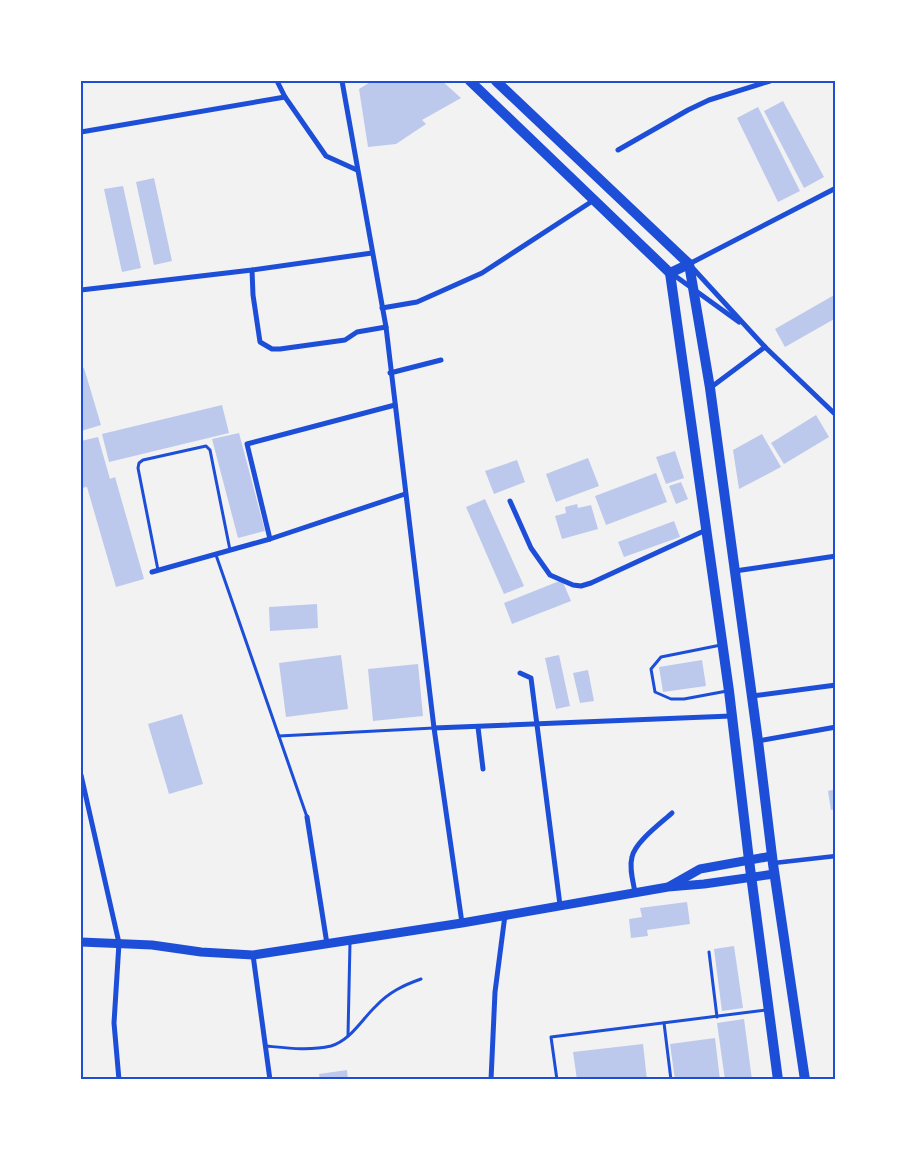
<svg xmlns="http://www.w3.org/2000/svg" width="917" height="1161" font-family="'Golos Text',sans-serif">
  <style>
    .building { fill: #bdc9ec }
    .lines { fill: none; stroke-linecap: round; stroke-linejoin: round }
    .service { stroke: #1d4ed8; stroke-width: 3 }
    .pedestrian { stroke: #1d4ed8; stroke-width: 4.5 }
    .minor { stroke: #1d4ed8; stroke-width: 5 }
    .secondary { stroke: #1d4ed8; stroke-width: 9 }
    .primary { stroke: #1d4ed8; stroke-width: 10 }
    .neatline { fill: none; stroke: #1d4ed8; stroke-width: 2 }
  </style>
  <rect width="100%" height="100%" fill="#f2f2f2"/>
  <g class="building">
    <path d="M 372,81 L 442,81 L 461,98 L 422,120 L 426,124 L 396,144 L 368,147 L 359,89 Z"/>
    <path d="M 783,101 L 824,177 L 804,188 L 764,111 Z"/>
    <path d="M 758,107 L 800,191 L 778,202 L 737,118 Z"/>
    <path d="M 154,178 L 172,261 L 154,265 L 136,182 Z"/>
    <path d="M 123,186 L 141,268 L 122,272 L 104,189 Z"/>
    <path d="M 836,294 L 836,318 L 785,347 L 775,329 Z"/>
    <path d="M 84,368 L 101,425 L 81,431 L 81,369 Z"/>
    <path d="M 222,405 L 229,433 L 109,462 L 102,434 Z"/>
    <path d="M 816,415 L 829,437 L 784,464 L 771,443 Z"/>
    <path d="M 239,433 L 265,531 L 238,538 L 212,439 Z"/>
    <path d="M 762,434 L 781,467 L 739,489 L 733,450 Z"/>
    <path d="M 98,437 L 110,479 L 115,477 L 144,579 L 116,587 L 87,487 L 81,488 L 81,441 Z"/>
    <path d="M 675,451 L 684,478 L 666,484 L 656,457 Z"/>
    <path d="M 588,458 L 599,486 L 556,502 L 546,474 Z"/>
    <path d="M 517,460 L 525,482 L 494,494 L 485,471 Z"/>
    <path d="M 656,473 L 667,502 L 606,525 L 595,496 Z"/>
    <path d="M 681,482 L 688,499 L 676,504 L 669,486 Z"/>
    <path d="M 485,499 L 524,586 L 504,594 L 466,507 Z"/>
    <path d="M 577,504 L 578,508 L 591,505 L 598,529 L 562,539 L 555,516 L 566,513 L 565,507 Z"/>
    <path d="M 674,521 L 680,537 L 624,557 L 618,542 Z"/>
    <path d="M 562,580 L 571,601 L 512,624 L 504,603 Z"/>
    <path d="M 317,604 L 318,628 L 270,631 L 269,607 Z"/>
    <path d="M 341,655 L 348,709 L 286,717 L 279,663 Z"/>
    <path d="M 559,655 L 570,706 L 556,709 L 545,658 Z"/>
    <path d="M 702,660 L 706,686 L 663,692 L 659,667 Z"/>
    <path d="M 418,664 L 423,716 L 373,721 L 368,669 Z"/>
    <path d="M 588,670 L 594,701 L 580,703 L 573,673 Z"/>
    <path d="M 182,714 L 203,784 L 169,794 L 148,724 Z"/>
    <path d="M 836,789 L 836,809 L 831,810 L 828,791 Z"/>
    <path d="M 687,902 L 690,924 L 647,930 L 648,936 L 631,938 L 629,919 L 642,917 L 640,908 Z"/>
    <path d="M 734,946 L 743,1008 L 722,1011 L 714,949 Z"/>
    <path d="M 744,1019 L 752,1080 L 725,1080 L 717,1023 Z"/>
    <path d="M 715,1038 L 720,1080 L 675,1080 L 670,1044 Z"/>
    <path d="M 643,1044 L 647,1080 L 577,1080 L 573,1052 Z"/>
    <path d="M 347,1070 L 348,1080 L 320,1080 L 319,1074 Z"/>
  </g>
  <g class="lines">
    <g class="service">
      <path d="M 216,555 L 307,817"/>
      <path d="M 158,570 L 138,468 L 139,463 L 143,460 L 206,446 L 210,450 L 230,550"/>
      <path d="M 721,645 L 661,657 L 651,669 L 655,692 L 671,699 L 684,699 L 727,691"/>
      <path d="M 279,736 L 434,728"/>
      <path d="M 709,952 L 717,1017"/>
      <path d="M 664,1023 L 671,1080"/>
      <path d="M 348,1036 L 350,942"/>
      <path d="M 266,1046 C 287,1048 309,1051 331,1046 C 351,1040 362,1019 376,1006 C 389,992 404,985 421,979"/>
      <path d="M 557,1080 L 551,1037 L 766,1010"/>
    </g>
    <path class="pedestrian" d="M 774,863 L 836,856"/>
    <g class="minor">
      <path d="M 277,81 L 285,97 L 326,156 L 357,170"/>
      <path d="M 342,81 L 386,327 L 434,728 L 462,923"/>
      <path d="M 81,132 L 285,97"/>
      <path d="M 618,150 L 688,110 L 709,100 L 770,81"/>
      <path d="M 836,188 L 689,264 L 765,347 L 836,415"/>
      <path d="M 252,270 L 253,295 L 260,342 L 272,349 L 280,349 L 345,340 L 357,332 L 386,327"/>
      <path d="M 671,273 L 739,322"/>
      <path d="M 81,290 L 252,270 L 372,253"/>
      <path d="M 382,308 L 417,302 L 482,273 L 594,200"/>
      <path d="M 390,373 L 441,360"/>
      <path d="M 710,388 L 765,347"/>
      <path d="M 510,501 L 531,548 L 550,575 L 573,585 L 581,586 L 591,583 L 706,530"/>
      <path d="M 270,539 L 247,444 L 395,405"/>
      <path d="M 735,571 L 836,556"/>
      <path d="M 152,572 L 270,539 L 405,494"/>
      <path d="M 520,673 L 531,678 L 560,905"/>
      <path d="M 752,696 L 836,685"/>
      <path d="M 478,727 L 483,769"/>
      <path d="M 434,728 L 731,716"/>
      <path d="M 758,741 L 836,727"/>
      <path d="M 81,775 L 119,943 L 114,1023 L 119,1080"/>
      <path d="M 307,817 L 327,944"/>
      <path d="M 635,892 C 633,881 629,868 632,857 C 635,842 661,823 672,813"/>
      <path d="M 253,955 L 270,1080"/>
      <path d="M 491,1080 L 495,992 L 505,915"/>
    </g>
    <g class="secondary">
      <path d="M 670,886 L 700,869 L 772,856"/>
      <path d="M 81,942 L 152,945 L 201,952 L 253,955 L 462,923 L 668,887 L 704,884 L 774,874"/>
    </g>
    <g class="primary">
      <path d="M 470,81 L 670,273"/>
      <path d="M 496,81 L 689,264"/>
      <path d="M 689,264 L 710,388 L 758,741 L 773,864 L 805,1080"/>
      <path d="M 670,273 L 729,691 L 749,860 L 778,1080"/>
      <path d="M 670,273 L 689,264"/>
    </g>
  </g>
  <rect width="917" height="1161" fill="none" stroke="#ffffff" stroke-width="165"/>
  <rect x="82" y="82" width="752" height="996" class="neatline"/>
</svg>
